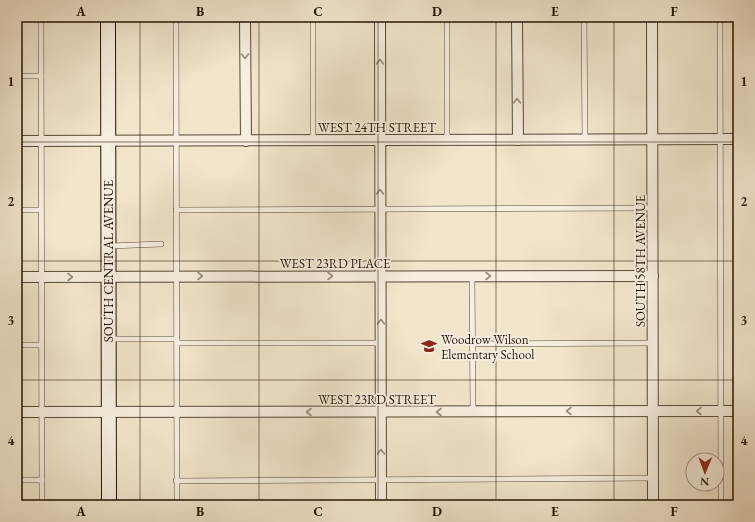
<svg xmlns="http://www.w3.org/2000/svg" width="755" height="522" font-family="'EB Garamond',serif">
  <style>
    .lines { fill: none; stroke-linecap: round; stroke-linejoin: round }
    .lane-casing { stroke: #574833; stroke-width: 6 }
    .street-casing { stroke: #574833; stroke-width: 12 }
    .secondary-casing { stroke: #241300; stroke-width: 16 }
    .lane { stroke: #f6eede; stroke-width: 5 }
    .street { stroke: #f6eede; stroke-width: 10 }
    .secondary { stroke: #f6eede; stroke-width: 14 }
    .oneway { stroke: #988b7a }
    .grid { fill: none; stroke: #241300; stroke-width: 1; stroke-opacity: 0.55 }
    .labels { text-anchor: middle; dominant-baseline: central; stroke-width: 3.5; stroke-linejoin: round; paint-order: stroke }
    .street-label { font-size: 13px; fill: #241300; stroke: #f6eede }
    .poi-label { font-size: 13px; fill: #241300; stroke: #f6eede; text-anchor: start }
    .neatline { fill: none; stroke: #241300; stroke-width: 1.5 }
    .grid-label { font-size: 13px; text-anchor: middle; font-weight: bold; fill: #241300 }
  </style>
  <rect width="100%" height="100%" fill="#f1e5cc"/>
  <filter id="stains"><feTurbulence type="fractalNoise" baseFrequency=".005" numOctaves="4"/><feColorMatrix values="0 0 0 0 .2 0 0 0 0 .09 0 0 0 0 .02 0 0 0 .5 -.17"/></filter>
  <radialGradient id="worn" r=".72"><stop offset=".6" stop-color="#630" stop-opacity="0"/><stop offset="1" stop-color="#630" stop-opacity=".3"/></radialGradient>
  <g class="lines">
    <defs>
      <g id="lane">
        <path d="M 41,17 L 42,505"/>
        <path d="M 176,17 L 177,505"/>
        <path d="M 313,17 L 313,140"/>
        <path d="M 584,17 L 585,140"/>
        <path d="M 720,17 L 721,505"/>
        <path d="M 17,76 L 41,76"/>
        <path d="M 447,140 L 447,17"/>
        <path d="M 17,210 L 41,210"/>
        <path d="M 176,210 L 653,208"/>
        <path d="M 110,246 L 161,244"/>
        <path d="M 472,276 L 473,412"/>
        <path d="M 109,339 L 177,339"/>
        <path d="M 177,343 L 381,343"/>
        <path d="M 472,344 L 653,343"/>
        <path d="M 17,345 L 41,345"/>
        <path d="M 17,480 L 42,480"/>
        <path d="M 176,481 L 653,478"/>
      </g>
      <g id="street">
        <path d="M 245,17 L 246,141"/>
        <path d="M 380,17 L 381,505"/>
        <path d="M 517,17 L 518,140"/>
        <path d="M 652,17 L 653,505"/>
        <path d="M 17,141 L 738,139"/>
        <path d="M 17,277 L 653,276"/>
        <path d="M 17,412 L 738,411"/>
      </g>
      <path id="secondary" d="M 108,17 L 109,505"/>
    </defs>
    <use href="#lane" class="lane-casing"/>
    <use href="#street" class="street-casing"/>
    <use href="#secondary" class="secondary-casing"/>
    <use href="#lane" class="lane"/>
    <use href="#street" class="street"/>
    <use href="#secondary" class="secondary"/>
  </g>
  <defs><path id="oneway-chevron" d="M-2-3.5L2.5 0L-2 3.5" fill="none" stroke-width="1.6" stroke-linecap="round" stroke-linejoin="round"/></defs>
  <g class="oneway">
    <use href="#oneway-chevron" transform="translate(245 56) rotate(90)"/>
    <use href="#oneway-chevron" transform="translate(380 62) rotate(-90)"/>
    <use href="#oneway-chevron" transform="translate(517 101) rotate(-90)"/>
    <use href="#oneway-chevron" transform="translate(380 192) rotate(-90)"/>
    <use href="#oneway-chevron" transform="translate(200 276)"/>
    <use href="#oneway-chevron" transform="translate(330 276)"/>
    <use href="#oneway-chevron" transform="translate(488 276)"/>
    <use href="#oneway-chevron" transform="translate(70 277)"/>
    <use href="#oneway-chevron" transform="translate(381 322) rotate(-90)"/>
    <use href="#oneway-chevron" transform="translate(569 411) rotate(180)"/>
    <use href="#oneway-chevron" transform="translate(699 411) rotate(180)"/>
    <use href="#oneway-chevron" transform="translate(309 412) rotate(180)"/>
    <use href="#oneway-chevron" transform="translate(439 412) rotate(180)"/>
    <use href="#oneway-chevron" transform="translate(381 452) rotate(-90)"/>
  </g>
  <path class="grid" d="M 140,17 L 140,505M 259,17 L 259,505M 378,17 L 378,505M 496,17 L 496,505M 614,17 L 614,505M 17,142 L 738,142M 17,261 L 738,261M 17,380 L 738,380"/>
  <defs>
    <symbol id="school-bare" viewBox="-9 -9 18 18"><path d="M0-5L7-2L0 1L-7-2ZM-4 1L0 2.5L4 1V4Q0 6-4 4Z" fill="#8f2418" stroke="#f6eede" stroke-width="2.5" paint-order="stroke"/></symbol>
  </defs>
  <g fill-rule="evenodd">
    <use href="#school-bare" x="418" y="335" width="22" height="22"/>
  </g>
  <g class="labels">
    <g class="street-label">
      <text x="377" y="127">WEST 24TH STREET</text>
      <text transform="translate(108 261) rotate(-90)">SOUTH CENTRAL AVENUE</text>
      <text transform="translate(640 261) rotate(-90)">SOUTH 58TH AVENUE</text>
      <text x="335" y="263">WEST 23RD PLACE</text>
      <text x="377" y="399">WEST 23RD STREET</text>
    </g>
    <g class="poi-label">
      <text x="441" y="339">Woodrow Wilson<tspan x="441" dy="15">Elementary School</tspan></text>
    </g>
  </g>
  <rect width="755" height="522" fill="none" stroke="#f1e5cc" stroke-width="44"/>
  <g transform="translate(705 472) rotate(181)"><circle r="19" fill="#f6eede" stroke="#a29685"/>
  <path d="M0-3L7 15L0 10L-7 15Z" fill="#8f2418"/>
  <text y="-6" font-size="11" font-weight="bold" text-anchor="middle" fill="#241300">N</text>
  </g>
  <rect x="22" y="22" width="711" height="478" class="neatline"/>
  <g class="grid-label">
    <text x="81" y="16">A</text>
    <text x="200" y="16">B</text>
    <text x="318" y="16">C</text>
    <text x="437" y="16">D</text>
    <text x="555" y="16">E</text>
    <text x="674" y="16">F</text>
    <text x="11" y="86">1</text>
    <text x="744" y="86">1</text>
    <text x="11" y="206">2</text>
    <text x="744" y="206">2</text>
    <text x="11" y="325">3</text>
    <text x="744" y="325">3</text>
    <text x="11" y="445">4</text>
    <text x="744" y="445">4</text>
    <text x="81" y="516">A</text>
    <text x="200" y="516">B</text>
    <text x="318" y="516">C</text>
    <text x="437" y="516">D</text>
    <text x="555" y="516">E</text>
    <text x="674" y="516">F</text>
  </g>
  <rect width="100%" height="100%" filter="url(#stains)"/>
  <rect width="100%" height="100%" fill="url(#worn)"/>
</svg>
